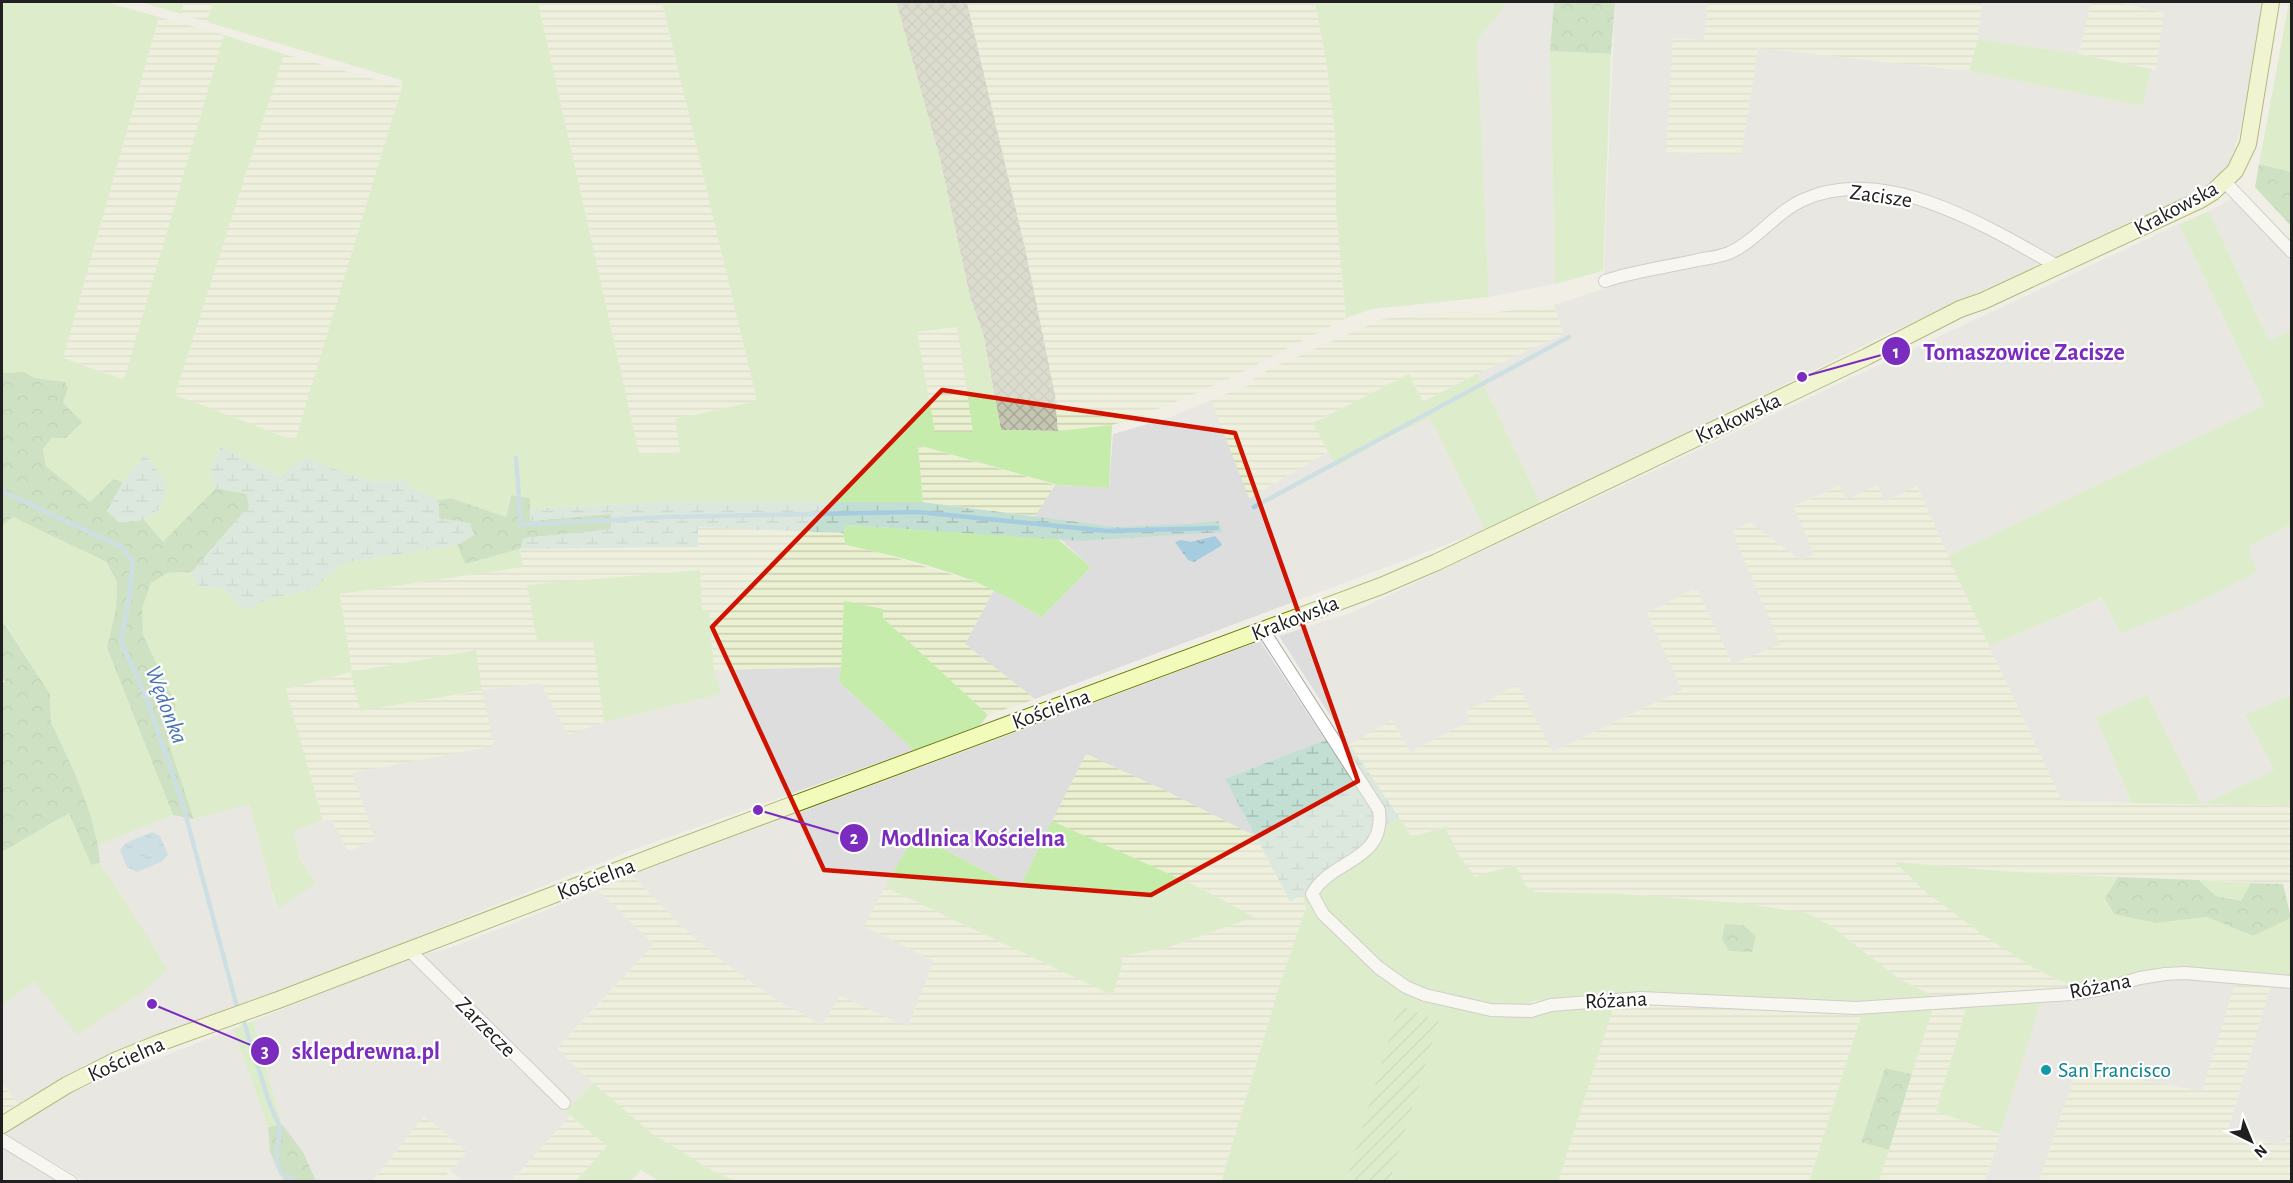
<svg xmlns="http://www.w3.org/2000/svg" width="2293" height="1183" font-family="'Alegreya Sans',sans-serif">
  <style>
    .residential { fill: #dedddd }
    .construction { fill: url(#construction-cross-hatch) }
    .farmland { fill: url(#farmland-rules); fill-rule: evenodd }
    .grass { fill: #c5ecab; fill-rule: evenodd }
    .forest { fill: url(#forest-crowns) }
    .wetland { fill: url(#wetland-marsh) }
    .garden { fill: url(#garden-furrows) }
    .water { fill: url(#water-ripples) }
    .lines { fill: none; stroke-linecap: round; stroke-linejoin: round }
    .stream { stroke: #a5cddf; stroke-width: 4.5 }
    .street-casing { stroke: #a7a7a7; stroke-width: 14 }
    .secondary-casing { stroke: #647c02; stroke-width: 18 }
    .street { stroke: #fff; stroke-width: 12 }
    .secondary { stroke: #f2fbb9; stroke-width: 16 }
    .marked { fill: none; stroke: #d01200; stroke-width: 4.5; stroke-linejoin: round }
    .culture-dot { fill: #0f9aa8; stroke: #fff; stroke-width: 2 }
    .labels { text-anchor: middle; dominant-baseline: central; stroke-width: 4.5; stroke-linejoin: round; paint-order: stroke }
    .street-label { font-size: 22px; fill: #202020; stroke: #fff }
    .culture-label { font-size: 22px; fill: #0d838f; stroke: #fff; text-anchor: start }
    .water-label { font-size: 24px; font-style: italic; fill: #4974b3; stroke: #fff }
    .leader { fill: none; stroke: #7b2cbf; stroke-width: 2 }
    .callout-dot { fill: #7b2cbf; stroke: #fff; stroke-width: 2 }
    .mark-label { font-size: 18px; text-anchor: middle; font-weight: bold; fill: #fff }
    .callout-label { font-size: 24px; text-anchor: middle; font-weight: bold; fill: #7b2cbf; stroke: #fff; stroke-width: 4.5; stroke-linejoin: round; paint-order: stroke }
  </style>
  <defs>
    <pattern id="construction-cross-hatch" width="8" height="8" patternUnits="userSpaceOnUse" patternTransform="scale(1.5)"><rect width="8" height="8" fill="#c4c6b1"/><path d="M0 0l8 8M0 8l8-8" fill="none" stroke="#a8aa98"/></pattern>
    <pattern id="farmland-rules" width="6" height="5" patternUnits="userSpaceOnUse" patternTransform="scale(1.5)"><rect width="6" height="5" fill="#ebf0d1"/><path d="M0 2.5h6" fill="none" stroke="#c9ceb3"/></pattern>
    <pattern id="forest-crowns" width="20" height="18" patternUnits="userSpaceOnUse" patternTransform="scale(1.5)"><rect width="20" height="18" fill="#a5d19a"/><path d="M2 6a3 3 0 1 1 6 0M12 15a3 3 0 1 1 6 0" fill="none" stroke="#8eb384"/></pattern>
    <pattern id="wetland-marsh" width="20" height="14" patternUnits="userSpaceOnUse" patternTransform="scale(1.5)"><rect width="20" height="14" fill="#c3dfd4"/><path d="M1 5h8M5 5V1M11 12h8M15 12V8" fill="none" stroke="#a7bfb6"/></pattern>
    <pattern id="garden-furrows" width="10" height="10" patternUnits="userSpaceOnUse" patternTransform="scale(1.5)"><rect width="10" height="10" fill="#c5ecab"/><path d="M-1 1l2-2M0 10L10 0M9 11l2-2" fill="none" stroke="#a9ca93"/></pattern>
    <pattern id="water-ripples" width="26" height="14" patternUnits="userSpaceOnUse" patternTransform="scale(1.5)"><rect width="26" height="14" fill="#a5cddf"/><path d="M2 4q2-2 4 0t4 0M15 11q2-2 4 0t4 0" fill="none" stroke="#8eb0bf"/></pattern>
  </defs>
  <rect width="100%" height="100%" fill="#f1eee6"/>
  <g class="residential">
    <path d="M 1505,2 L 1554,2 L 1550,51 L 1555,284 L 1489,297 L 1477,40 L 1504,8 Z"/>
    <path d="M 1615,2 L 1708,2 L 1704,41 L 1673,38 L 1741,154 L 1758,48 L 1969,71 L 2143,106 L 2151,69 L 2156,70 L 2117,2 L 2264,2 L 2240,132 L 2229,165 L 2210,182 L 2171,205 L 1885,335 L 1541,504 L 1478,373 L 1563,334 L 1554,305 L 1603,289 Z"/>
    <path d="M 1982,2 L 2091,2 L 2079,54 L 1978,39 Z"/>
    <path d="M 2233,198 L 2291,259 L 2291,330 L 2269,341 L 2209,211 Z"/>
    <path d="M 2179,224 L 2265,405 L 1948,556 L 1917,486 L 1885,502 L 1846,500 L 1840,485 L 1794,506 L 1815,554 L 1800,560 L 1733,532 L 1781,644 L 1733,665 L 1696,588 L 1647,613 L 1682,690 L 1552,752 L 1466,711 L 1470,721 L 1410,752 L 1392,720 L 1349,745 L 1279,636 L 1353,612 Z"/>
    <path d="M 1211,400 L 1250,498 L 1328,452 L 1335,466 L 1380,442 L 1430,418 L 1485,530 L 1035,699 L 965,644 L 994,590 L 1042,617 L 1091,567 L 1035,516 L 1055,485 L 1109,488 L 1113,434 L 1166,419 Z"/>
    <path d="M 2291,524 L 2291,695 L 2245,715 L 2274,770 L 2202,805 L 2096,718 L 2132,803 L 2062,801 L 1989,646 L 2103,598 L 2256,572 L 2247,547 Z"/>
    <path d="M 1260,641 L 1325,740 L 1226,779 L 1255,836 L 1164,790 L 1086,754 L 1019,889 L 915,834 L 864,926 L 934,961 L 907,1028 L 840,996 L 822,1025 L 775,999 L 718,958 L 676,921 L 632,875 Z"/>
    <path d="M 841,667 L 839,682 L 914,750 L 632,850 L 349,964 L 86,1064 L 18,1104 L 2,1083 L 2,1006 L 34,981 L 166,970 L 147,935 L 100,863 L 98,845 L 173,815 L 194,819 L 249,803 L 276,908 L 316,883 L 300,860 L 292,831 L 332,819 L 352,773 L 482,690 L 541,683 L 568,735 L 604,722 L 722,694 L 714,670 Z"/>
    <path d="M 598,890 L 654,944 L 557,1048 L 593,1083 L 565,1110 L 570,1116 L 511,1181 L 463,1181 L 450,1171 L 467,1152 L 424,1116 L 372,1181 L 316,1181 L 303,1152 L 282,1124 L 253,1021 L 411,958 L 450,948 Z"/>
    <path d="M 2184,977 L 2235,984 L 2202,1091 L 2077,1069 L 2039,1181 L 1985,1182 L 2042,999 L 2146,980 Z"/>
    <path d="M 2271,985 L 2291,985 L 2292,1125 L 2284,1148 L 2228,1130 Z"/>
    <path d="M 233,1029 L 268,1127 L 270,1152 L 284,1181 L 85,1181 L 2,1132 L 74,1091 Z"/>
    <path d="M 2,1147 L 61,1181 L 2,1181 Z"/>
  </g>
  <path class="construction" d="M 896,2 L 967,2 L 1026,252 L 1055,394 L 1058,431 L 1001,430 L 983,334 L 970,297 L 940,159 Z"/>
  <g class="farmland">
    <path d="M 184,2 L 213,2 L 207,22 L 181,14 Z"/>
    <path d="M 538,2 L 662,2 L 757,401 L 675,419 L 680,453 L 661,454 L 639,453 Z"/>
    <path d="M 967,2 L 1315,2 L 1326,60 L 1335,133 L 1336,210 L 1346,318 L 1227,380 L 1137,418 L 1112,425 L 1058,431 L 1055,394 L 1026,252 Z"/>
    <path d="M 1708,2 L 1982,2 L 1978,39 L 1969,71 L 1758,48 L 1741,155 L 1666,152 L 1673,38 L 1704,40 Z"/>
    <path d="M 2091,2 L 2117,2 L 2164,13 L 2156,70 L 2079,54 Z"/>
    <path d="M 159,17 L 224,35 L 125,380 L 63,358 Z"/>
    <path d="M 284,54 L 402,87 L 296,441 L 174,395 Z"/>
    <path d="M 1554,305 L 1563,334 L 1478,373 L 1423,402 L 1409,374 L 1314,422 L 1328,452 L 1249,498 L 1211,400 L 1254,383 L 1253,378 L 1278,365 L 1383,319 L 1450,312 L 1490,313 Z"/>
    <path d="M 957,327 L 974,432 L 934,432 L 917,332 Z"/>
    <path d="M 918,445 L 1055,485 L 1035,516 L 923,502 Z"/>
    <path d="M 1840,485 L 1846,500 L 1877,485 L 1885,502 L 1917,486 L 1989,646 L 2062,801 L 2291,806 L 2291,884 L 2002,871 L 1896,862 L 2037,970 L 2080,989 L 1937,998 L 1899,979 L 1831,926 L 1740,903 L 1622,894 L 1535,892 L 1526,886 L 1515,865 L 1475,877 L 1458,854 L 1445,827 L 1412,837 L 1349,745 L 1392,720 L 1410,752 L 1470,721 L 1466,711 L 1518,685 L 1553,752 L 1682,690 L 1647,613 L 1696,588 L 1733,664 L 1780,644 L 1732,531 L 1750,522 L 1800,560 L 1814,554 L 1794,507 Z"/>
    <path d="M 697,527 L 843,533 L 846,545 L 877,552 L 970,580 L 994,590 L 965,644 L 1035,699 L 988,715 L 883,618 L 883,609 L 844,602 L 841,667 L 714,670 L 709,611 L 593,641 L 604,722 L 568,735 L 541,683 L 482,690 L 494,746 L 352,773 L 375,839 L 348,852 L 332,820 L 323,821 L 286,689 L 352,672 L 340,593 L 523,567 L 520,549 L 698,547 ZM 475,650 L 482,691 L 360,710 L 352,672 Z"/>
    <path d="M 1086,754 L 1164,790 L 1255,836 L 1289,900 L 1303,895 L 1306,908 L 1280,984 L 1221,1181 L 735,1181 L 711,1170 L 651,1133 L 623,1111 L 557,1049 L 654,944 L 598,890 L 632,875 L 676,921 L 718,958 L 775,999 L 822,1025 L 840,996 L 908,1027 L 934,961 L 864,926 L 885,887 L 1112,994 L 1122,966 L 1122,956 L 1166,948 L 1253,917 L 1198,887 L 1052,821 Z"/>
    <path d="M 2235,984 L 2271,985 L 2228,1129 L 2284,1147 L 2291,1125 L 2291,1181 L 2039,1182 L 2077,1069 L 2202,1091 Z"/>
    <path d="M 1968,1001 L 1936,1110 L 2000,1134 L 1985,1181 L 1879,1182 L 1934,1005 Z"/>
    <path d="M 1615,1002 L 1862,1013 L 1809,1181 L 1558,1182 Z"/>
    <path d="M 2,1083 L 18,1104 L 2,1113 Z"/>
    <path d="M 424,1116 L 467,1152 L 441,1181 L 372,1182 Z"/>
    <path d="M 570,1116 L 607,1146 L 576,1181 L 511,1182 Z"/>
  </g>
  <g class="grass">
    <path d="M 2,2 L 106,2 L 159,17 L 63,358 L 124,380 L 224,35 L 284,54 L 175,395 L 295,441 L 402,87 L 401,80 L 207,22 L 213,2 L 538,2 L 639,453 L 661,454 L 680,452 L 675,419 L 757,401 L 662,2 L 896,2 L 940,159 L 970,297 L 983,334 L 1001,430 L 1058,431 L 1112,425 L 1109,488 L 1058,485 L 918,445 L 923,502 L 665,502 L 530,509 L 529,498 L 510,495 L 506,517 L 451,498 L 439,500 L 413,489 L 406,480 L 377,482 L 351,475 L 281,477 L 220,447 L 210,473 L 216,488 L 163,543 L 144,520 L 162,507 L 145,454 L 123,482 L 113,479 L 90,502 L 46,466 L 43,449 L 52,438 L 66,438 L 63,403 L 68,388 L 65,382 L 35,378 L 24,372 L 2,373 ZM 957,327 L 973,432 L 935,432 L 917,332 Z"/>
    <path d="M 141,2 L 184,2 L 181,14 Z"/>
    <path d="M 1315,2 L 1505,2 L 1504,8 L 1477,40 L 1489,297 L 1372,309 L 1346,318 L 1336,210 L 1335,133 L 1326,60 Z"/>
    <path d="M 2289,2 L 2292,2 L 2291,172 L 2259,164 Z"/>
    <path d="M 1978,39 L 2079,54 L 2151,69 L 2143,106 L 1969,71 Z"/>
    <path d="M 1550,51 L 1611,54 L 1603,271 L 1555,284 Z"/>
    <path d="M 2209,211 L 2269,341 L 2291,330 L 2291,524 L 2248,547 L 2257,572 L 2194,604 L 2121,633 L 2102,598 L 1989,646 L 1948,556 L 2265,405 L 2179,224 Z"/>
    <path d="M 1478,373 L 1541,504 L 1485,530 L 1430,418 L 1381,441 L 1336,467 L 1313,423 L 1409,374 L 1423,402 Z"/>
    <path d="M 13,517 L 105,562 L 117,582 L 116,608 L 107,648 L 173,815 L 98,845 L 90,813 L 75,773 L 51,722 L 50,694 L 5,623 L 2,623 L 2,526 Z"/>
    <path d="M 846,525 L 1058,539 L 1091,567 L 1042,617 C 1019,604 996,590 971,580 C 931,565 888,554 846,545 L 843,533 Z"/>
    <path d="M 457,545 L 465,564 L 520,549 L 523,567 L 340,594 L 352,672 L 476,650 L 482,690 L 360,711 L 351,672 L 286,689 L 323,821 L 293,831 L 300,860 L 316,883 L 277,909 L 249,804 L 194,819 L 168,741 L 176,706 L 142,635 L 142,609 L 151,583 L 167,573 L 192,572 L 195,583 L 203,587 L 224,589 L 239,606 L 250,609 L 265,600 L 314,589 L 336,568 L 350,562 Z"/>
    <path d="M 700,570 L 702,609 L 709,611 L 714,670 L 722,694 L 604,722 L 593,641 L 537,641 L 527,585 Z"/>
    <path d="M 844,601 L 883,609 L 883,618 L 988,715 L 980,725 L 914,750 L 839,682 L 841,667 Z"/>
    <path d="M 2147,695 L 2202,805 L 2274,770 L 2245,715 L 2291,695 L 2291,806 L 2132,803 L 2096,718 Z"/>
    <path d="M 69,813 L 91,865 L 100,863 L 147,935 L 167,970 L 145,990 L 77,1035 L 34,981 L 2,1006 L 2,852 Z"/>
    <path d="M 1400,819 L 1412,837 L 1445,827 L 1458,854 L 1475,877 L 1515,865 L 1526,886 L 1535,892 L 1622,894 L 1740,903 L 1806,913 L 1831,926 L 1899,979 L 1937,998 L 1860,1003 L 1679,993 L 1619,994 L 1533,1001 L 1516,1013 L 1615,1002 L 1558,1182 L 1390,1181 L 1439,1021 L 1399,1005 L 1346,1181 L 1221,1182 L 1280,984 L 1306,908 L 1303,895 L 1314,881 L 1376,829 Z"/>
    <path d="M 1052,821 L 1198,887 L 1254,917 L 1166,948 L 1122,956 L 1122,966 L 1112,995 L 885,887 L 915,834 L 1019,889 Z"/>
    <path d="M 1895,862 L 2002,871 L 2118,877 L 2105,898 L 2156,923 L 2207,917 L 2253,936 L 2291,918 L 2291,975 L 2172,969 L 2080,989 L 2037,970 L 1986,937 L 1927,893 Z"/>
    <path d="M 2200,880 L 2251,883 L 2241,901 L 2216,896 Z"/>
    <path d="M 2042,999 L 2000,1134 L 1936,1111 L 1968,1001 Z"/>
    <path d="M 1934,1005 L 1912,1074 L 1885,1068 L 1861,1141 L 1889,1150 L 1879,1181 L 1809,1182 L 1862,1013 Z"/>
    <path d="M 253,1021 L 282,1124 L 268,1127 L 233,1029 Z"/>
    <path d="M 593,1083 L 651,1133 L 711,1170 L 735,1181 L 659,1181 L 641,1170 L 631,1181 L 576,1181 L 607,1146 L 565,1111 Z"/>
  </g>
  <g class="forest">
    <path d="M 1554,2 L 1615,2 L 1611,54 L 1550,51 Z"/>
    <path d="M 2259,164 L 2291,172 L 2291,226 L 2255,187 Z"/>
    <path d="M 24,372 L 35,378 L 65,382 L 68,388 L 63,403 L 82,422 L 66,438 L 52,438 L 43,449 L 46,466 L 90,502 L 113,479 L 123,482 L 107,511 L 119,522 L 144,520 L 163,542 L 216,488 L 247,494 L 249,506 L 192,572 L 167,573 L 151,583 L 142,609 L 143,635 L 176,706 L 168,741 L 194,819 L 173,815 L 107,648 L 116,608 L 117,582 L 106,562 L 13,517 L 2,526 L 2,373 Z"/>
    <path d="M 511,495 L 530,498 L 530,521 L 612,513 L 611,530 L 524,538 L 520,549 L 465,564 L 457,545 L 474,535 L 439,518 L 439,500 L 451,498 L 506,517 Z"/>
    <path d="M 2,623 L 4,623 L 50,694 L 51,722 L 75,773 L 90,813 L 98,845 L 100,863 L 91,865 L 69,813 L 2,852 L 2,684 L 5,682 L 2,677 Z"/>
    <path d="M 2118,877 L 2199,880 L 2216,896 L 2241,901 L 2251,883 L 2283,884 L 2291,918 L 2253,936 L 2207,917 L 2156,923 L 2114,914 L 2105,898 Z"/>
    <path d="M 1725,924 L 1743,925 L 1756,936 L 1752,952 L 1729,951 L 1722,939 Z"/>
    <path d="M 1885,1068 L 1912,1074 L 1889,1150 L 1861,1142 Z"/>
    <path d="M 282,1124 L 303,1152 L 316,1181 L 284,1181 L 270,1152 L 268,1127 Z"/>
  </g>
  <g class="wetland">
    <path d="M 220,447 L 281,477 L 304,457 L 351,475 L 377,482 L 406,480 L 413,489 L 439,500 L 439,518 L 470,523 L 474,535 L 457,545 L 350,562 L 336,568 L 314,589 L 265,600 L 250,609 L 239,606 L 224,589 L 203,587 L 195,583 L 192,572 L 249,506 L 247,494 L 216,488 L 210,473 Z"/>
    <path d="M 145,454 L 166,482 L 162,507 L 144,520 L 119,522 L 107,511 L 123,482 Z"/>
    <path d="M 665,502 L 922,502 L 1116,527 L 1189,524 L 1218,521 L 1223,532 L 1079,541 L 846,525 L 843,533 L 698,527 L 698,547 L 520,549 L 524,538 L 611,529 L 612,514 L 530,521 L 530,509 Z"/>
    <path d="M 1340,730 L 1400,819 L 1376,829 L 1357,850 L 1314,881 L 1303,895 L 1290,901 L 1225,779 L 1325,740 Z"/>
  </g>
  <path class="garden" d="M 1399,1005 L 1439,1021 L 1390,1181 L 1346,1181 Z"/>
  <g class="water">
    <path d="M 1215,536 L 1222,544 L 1221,546 L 1194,562 L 1188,560 L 1175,542 L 1181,540 L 1191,542 Z"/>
    <path d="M 152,832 L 160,836 L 168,855 L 161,862 L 137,872 L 127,867 L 120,850 L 126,843 Z"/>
  </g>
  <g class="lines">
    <g class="stream">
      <path d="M 516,458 L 521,525 L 665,517 L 918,512 L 1107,531 L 1217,528"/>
      <path d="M 2,491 L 123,548 L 133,562 L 128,605 L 121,641 L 146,697 L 183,805 L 237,1007"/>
      <path d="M 1254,507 L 1569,337"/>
      <path d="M 244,1022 L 270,1105 L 280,1127 L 276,1160 L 281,1173 L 296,1182"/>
    </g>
    <defs>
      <g id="street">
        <path d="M 2225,182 L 2292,252"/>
        <path d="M 1605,281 C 1634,271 1667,267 1698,260 C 1708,258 1719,257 1729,253 C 1756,241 1776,212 1803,200 C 1884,163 1987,226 2057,266"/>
        <path d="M 1263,630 L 1379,810 C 1386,862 1331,859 1312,894 L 1323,914 L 1379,968 L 1406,987 L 1425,995 L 1491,1010 L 1531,1011 L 1551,1005 L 1641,998 L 1856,1008 L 2072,994 L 2102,989 L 2140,978 L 2165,974 L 2185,973 L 2292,982"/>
        <path d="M 409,950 L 564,1103"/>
        <path d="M 2,1140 L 71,1182"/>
      </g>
      <path id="secondary" d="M 2,1125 L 67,1085 L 117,1060 L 159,1043 L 281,999 L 676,848 L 1381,586 L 1437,562 L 1866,357 L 1960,309 L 1983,301 L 2200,200 L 2213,192 L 2235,171 L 2248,144 L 2271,2"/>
    </defs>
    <use href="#street" class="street-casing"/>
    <use href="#secondary" class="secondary-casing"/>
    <use href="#street" class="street"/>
    <use href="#secondary" class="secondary"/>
  </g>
  <path d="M0 0H2293V1183H0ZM 942,390 L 1235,433 L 1358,781 L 1151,895 L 824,870 L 712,627 Z" fill="#f1eee6" fill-opacity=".55" fill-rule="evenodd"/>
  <path class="marked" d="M 942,390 L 1235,433 L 1358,781 L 1151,895 L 824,870 L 712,627 Z"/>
  <circle class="culture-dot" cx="2046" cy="1070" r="6"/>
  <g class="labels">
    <g class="street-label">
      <text transform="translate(1881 196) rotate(8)">Zacisze</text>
      <text transform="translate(2176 208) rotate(-28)">Krakowska</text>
      <text transform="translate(1738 418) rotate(-25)">Krakowska</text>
      <text transform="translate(1295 618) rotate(-21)">Krakowska</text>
      <text transform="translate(1051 709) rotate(-20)">Kościelna</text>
      <text transform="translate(596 879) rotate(-21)">Kościelna</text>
      <text transform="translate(2100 986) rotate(-11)">Różana</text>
      <text transform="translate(1616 1000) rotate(-3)">Różana</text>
      <text transform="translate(486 1027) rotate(45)">Zarzecze</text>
      <text transform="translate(126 1059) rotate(-24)">Kościelna</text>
    </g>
    <g class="culture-label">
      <text x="2058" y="1070">San Francisco</text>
    </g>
    <g class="water-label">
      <text transform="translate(166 705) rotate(69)">Wędonka</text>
    </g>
  </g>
  <path class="leader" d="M1802 377L1896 351M758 810L854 838M152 1004L265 1051"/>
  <g class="callout-dot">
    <circle cx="1802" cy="377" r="6"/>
    <circle cx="758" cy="810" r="6"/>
    <circle cx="152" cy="1004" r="6"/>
    <circle cx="1896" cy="351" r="15"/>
    <circle cx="854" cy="838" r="15"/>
    <circle cx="265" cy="1051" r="15"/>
  </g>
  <g class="mark-label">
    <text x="1896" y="358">1</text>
    <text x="854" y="844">2</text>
    <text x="265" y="1057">3</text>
  </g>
  <g class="callout-label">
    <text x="2024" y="360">Tomaszowice Zacisze</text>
    <text x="973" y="846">Modlnica Kościelna</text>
    <text x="366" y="1059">sklepdrewna.pl</text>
  </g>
  <rect width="2293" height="1183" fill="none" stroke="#202020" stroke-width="6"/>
  <g transform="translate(2251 1141) rotate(137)" stroke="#ffffff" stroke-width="4.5" paint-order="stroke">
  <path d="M0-4.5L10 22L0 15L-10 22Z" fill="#202020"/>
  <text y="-9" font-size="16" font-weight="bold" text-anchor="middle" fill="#202020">N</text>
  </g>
</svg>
